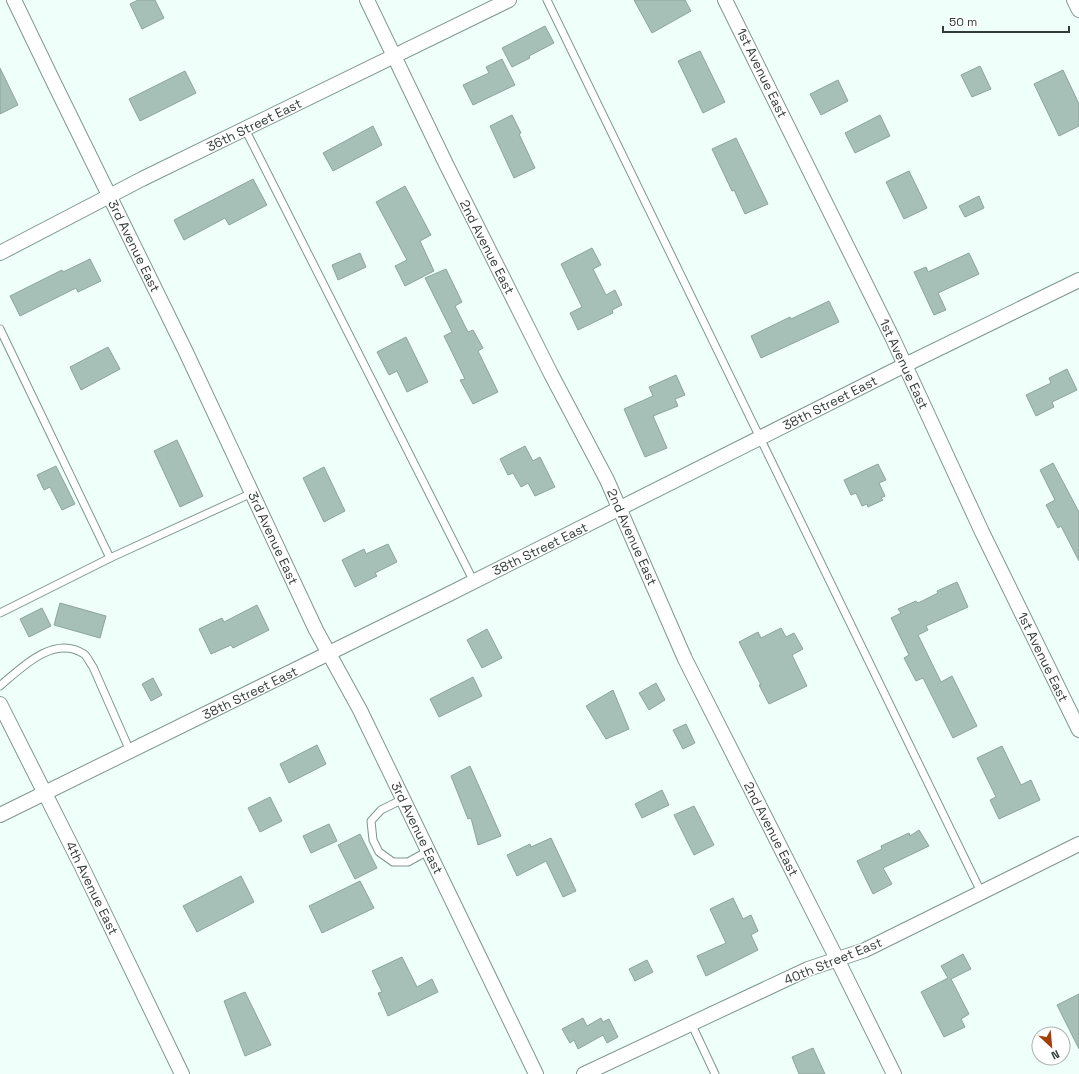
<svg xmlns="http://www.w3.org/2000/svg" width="1079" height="1074" font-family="'Space Grotesk',sans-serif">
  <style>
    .building { fill: #a7c0b7; stroke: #8ca59c }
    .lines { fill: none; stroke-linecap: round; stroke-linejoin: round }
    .service-casing { stroke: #7e978e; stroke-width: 9 }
    .minor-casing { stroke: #7e978e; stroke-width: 16 }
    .service { stroke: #fff; stroke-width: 7 }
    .minor { stroke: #fff; stroke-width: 14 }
    .labels { text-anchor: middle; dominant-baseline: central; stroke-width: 3; stroke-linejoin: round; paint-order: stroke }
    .street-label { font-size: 13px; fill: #313b37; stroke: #fff }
  </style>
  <rect width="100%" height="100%" fill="#effff9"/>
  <g class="building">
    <path d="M 138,0 L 155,0 L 164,18 L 142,29 L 130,4 Z"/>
    <path d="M 634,0 L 685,0 L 691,11 L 652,33 Z"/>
    <path d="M 545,26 L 554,43 L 529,56 L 530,58 L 512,67 L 502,48 Z"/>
    <path d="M 700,51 L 725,102 L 703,113 L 678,61 Z"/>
    <path d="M 502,59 L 515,85 L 473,105 L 463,85 L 489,73 L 486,67 Z"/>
    <path d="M 980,66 L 991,89 L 972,97 L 961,75 Z"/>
    <path d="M 0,68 L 18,105 L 0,114 Z"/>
    <path d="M 1063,70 L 1079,104 L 1079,126 L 1059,136 L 1034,84 Z"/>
    <path d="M 185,71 L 196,93 L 140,121 L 129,99 Z"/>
    <path d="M 838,80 L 848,101 L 821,115 L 810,94 Z"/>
    <path d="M 512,115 L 521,133 L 519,134 L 535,168 L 514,178 L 490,126 Z"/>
    <path d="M 880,115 L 890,136 L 855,153 L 845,133 Z"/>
    <path d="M 373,126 L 382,145 L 333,171 L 323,153 Z"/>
    <path d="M 736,138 L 768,204 L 745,214 L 734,190 L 732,191 L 712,149 Z"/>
    <path d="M 909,171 L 927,208 L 904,219 L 886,182 Z"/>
    <path d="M 253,179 L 267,205 L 229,225 L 225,218 L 184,240 L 174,220 Z"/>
    <path d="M 405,186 L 431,235 L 420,241 L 434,271 L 405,286 L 395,266 L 407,260 L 376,202 Z"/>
    <path d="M 979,196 L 984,208 L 965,217 L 959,206 Z"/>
    <path d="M 592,248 L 601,265 L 593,269 L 606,295 L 615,290 L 622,305 L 612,310 L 613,313 L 578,330 L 570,313 L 582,307 L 561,264 Z"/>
    <path d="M 360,253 L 366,267 L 338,280 L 332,265 Z"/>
    <path d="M 969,253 L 979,274 L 938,293 L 946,310 L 934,315 L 914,272 L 926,267 L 928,272 Z"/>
    <path d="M 90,259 L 101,281 L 78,292 L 76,288 L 20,316 L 10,296 L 62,270 L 63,272 Z"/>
    <path d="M 446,269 L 462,302 L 455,306 L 468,332 L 473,330 L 483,348 L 478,351 L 498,392 L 473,404 L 460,380 L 465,379 L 444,336 L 452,332 L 425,278 Z"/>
    <path d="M 829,301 L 839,322 L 761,358 L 751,336 L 790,317 L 791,319 Z"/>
    <path d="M 406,337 L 428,382 L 407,392 L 397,371 L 389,375 L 377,352 Z"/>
    <path d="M 108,347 L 120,369 L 81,390 L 70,367 Z"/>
    <path d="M 1067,369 L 1077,390 L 1052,402 L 1054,407 L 1036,416 L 1026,395 L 1051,383 L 1049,378 Z"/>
    <path d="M 676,375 L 685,395 L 675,399 L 678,406 L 653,416 L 667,448 L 645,457 L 624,409 L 653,396 L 649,387 Z"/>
    <path d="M 177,440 L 203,496 L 180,507 L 154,451 Z"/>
    <path d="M 525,446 L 533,461 L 540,457 L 555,487 L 535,496 L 528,483 L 521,487 L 513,473 L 508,475 L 500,459 Z"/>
    <path d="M 1053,463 L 1079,512 L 1079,561 L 1061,526 L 1058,528 L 1046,505 L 1055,500 L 1040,470 Z"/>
    <path d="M 878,464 L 886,480 L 879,483 L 885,496 L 881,498 L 883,500 L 868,507 L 867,504 L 862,506 L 856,493 L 851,495 L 844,480 Z"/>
    <path d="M 56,466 L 75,504 L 62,510 L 50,487 L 44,490 L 37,475 Z"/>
    <path d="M 324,467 L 345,511 L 324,522 L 303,478 Z"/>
    <path d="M 388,544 L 397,562 L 375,573 L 377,576 L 355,587 L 342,560 L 364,549 L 366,554 Z"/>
    <path d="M 957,582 L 968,607 L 926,626 L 928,630 L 918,635 L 941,682 L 952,676 L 977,726 L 953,738 L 923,678 L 916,681 L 904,658 L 909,655 L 891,618 L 901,613 L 898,609 L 916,601 L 918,603 L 938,593 L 937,591 Z"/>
    <path d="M 60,603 L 106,616 L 100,638 L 54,625 Z"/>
    <path d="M 257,605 L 269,630 L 233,648 L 231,645 L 211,654 L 199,629 L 222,618 L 224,622 Z"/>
    <path d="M 42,608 L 51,626 L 29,637 L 20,619 Z"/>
    <path d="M 781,628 L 786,637 L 794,633 L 803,649 L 792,655 L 807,686 L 769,704 L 759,685 L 761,685 L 739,642 L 758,632 L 761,638 Z"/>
    <path d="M 487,629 L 502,658 L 482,668 L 467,640 Z"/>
    <path d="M 473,677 L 482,696 L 439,717 L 430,699 Z"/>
    <path d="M 153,678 L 162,695 L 151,701 L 142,684 Z"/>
    <path d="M 656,683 L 665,700 L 649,710 L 639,693 Z"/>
    <path d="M 613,690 L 629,729 L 606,739 L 586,706 Z"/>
    <path d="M 686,724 L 695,743 L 683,749 L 673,730 Z"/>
    <path d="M 317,745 L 326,764 L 289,783 L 280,764 Z"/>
    <path d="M 1002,746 L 1021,785 L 1031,780 L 1040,800 L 999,819 L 990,800 L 996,797 L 977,758 Z"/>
    <path d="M 470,766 L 501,836 L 478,845 L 471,818 L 468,819 L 451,776 Z"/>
    <path d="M 662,790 L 669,805 L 642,818 L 635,804 Z"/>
    <path d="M 270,797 L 282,821 L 260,832 L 248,808 Z"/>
    <path d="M 694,806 L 714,845 L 694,855 L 674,815 Z"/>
    <path d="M 329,824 L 337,841 L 311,853 L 303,836 Z"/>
    <path d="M 919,830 L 929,846 L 883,868 L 892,884 L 873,894 L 857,861 L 882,849 L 881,846 L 909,833 L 910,836 Z"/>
    <path d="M 360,834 L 377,868 L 355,879 L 338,845 Z"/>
    <path d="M 551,838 L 576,891 L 563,897 L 546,861 L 517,876 L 507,855 L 530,844 L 531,847 Z"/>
    <path d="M 241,876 L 254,902 L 197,932 L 183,906 Z"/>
    <path d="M 360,881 L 374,908 L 322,933 L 309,906 Z"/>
    <path d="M 733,898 L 743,919 L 751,915 L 758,931 L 751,935 L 758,950 L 706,976 L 697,956 L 726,943 L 710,909 Z"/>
    <path d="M 963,954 L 971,969 L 951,979 L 969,1014 L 961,1019 L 965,1027 L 944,1037 L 921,992 L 948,978 L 941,966 Z"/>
    <path d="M 402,957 L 417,987 L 432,979 L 438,992 L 388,1016 L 378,993 L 382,992 L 372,971 Z"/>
    <path d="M 647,960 L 653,972 L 635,981 L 629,969 Z"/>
    <path d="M 245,992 L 271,1045 L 245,1056 L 224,1001 Z"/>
    <path d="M 1079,994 L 1079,1049 L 1057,1005 Z"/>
    <path d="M 583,1018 L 587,1026 L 601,1018 L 603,1022 L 609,1019 L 618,1037 L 607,1043 L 603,1035 L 578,1049 L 574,1040 L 570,1043 L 562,1029 Z"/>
    <path d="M 813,1048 L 825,1074 L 799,1074 L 792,1057 Z"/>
  </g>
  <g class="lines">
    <defs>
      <g id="service">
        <path d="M 547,0 L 981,892"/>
        <path d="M 245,129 L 474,582"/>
        <path d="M 0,329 L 110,558"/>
        <path d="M 0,613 L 110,558 L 252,493"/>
        <path d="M 0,686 C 21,668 54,634 84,654 C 87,656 90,663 93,667 L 130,751"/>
        <path d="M 403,799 L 381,810 L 371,821 L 373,840 L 379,852 L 393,862 L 408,862 L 428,851"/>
        <path d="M 691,1023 L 715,1074"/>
      </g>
      <g id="minor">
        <path d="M 14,0 L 54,83 L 185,350 L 316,630 L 360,710 L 536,1074"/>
        <path d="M 367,0 L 446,164 L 551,374 L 607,480 L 685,659 L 837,959 L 894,1074"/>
        <path d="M 725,0 L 893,339 L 982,532 L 1079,730"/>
        <path d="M 1074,0 L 1079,10"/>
        <path d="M 0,253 L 142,179 L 509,0"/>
        <path d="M 0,704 L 81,865 L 182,1074"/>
        <path d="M 0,815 L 447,595 L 905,365 L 1079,280"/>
        <path d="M 584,1074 L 808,969 L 865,950 L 1079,844"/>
      </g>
    </defs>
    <use href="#service" class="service-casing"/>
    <use href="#minor" class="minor-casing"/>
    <use href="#service" class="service"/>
    <use href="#minor" class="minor"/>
  </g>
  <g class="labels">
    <g class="street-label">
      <text transform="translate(762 73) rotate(64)">1st Avenue East</text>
      <text transform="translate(254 125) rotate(-26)">36th Street East</text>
      <text transform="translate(134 246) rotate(64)">3rd Avenue East</text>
      <text transform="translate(487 247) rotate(63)">2nd Avenue East</text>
      <text transform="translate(904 364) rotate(65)">1st Avenue East</text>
      <text transform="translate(830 403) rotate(-27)">38th Street East</text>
      <text transform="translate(632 537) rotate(66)">2nd Avenue East</text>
      <text transform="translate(273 538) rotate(65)">3rd Avenue East</text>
      <text transform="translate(540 549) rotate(-26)">38th Street East</text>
      <text transform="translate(1043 657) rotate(64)">1st Avenue East</text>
      <text transform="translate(250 693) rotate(-26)">38th Street East</text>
      <text transform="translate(417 828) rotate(64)">3rd Avenue East</text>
      <text transform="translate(771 829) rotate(63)">2nd Avenue East</text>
      <text transform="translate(92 888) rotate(64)">4th Avenue East</text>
      <text transform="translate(833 961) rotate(-22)">40th Street East</text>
    </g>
  </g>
  <g transform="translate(1051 1046) rotate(154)"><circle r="19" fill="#ffffff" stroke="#adb1af"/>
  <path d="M0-3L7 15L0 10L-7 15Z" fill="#a34008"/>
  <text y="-6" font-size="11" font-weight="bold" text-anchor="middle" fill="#313b37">N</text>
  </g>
  <path d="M943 26v6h126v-6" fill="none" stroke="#313b37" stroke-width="2"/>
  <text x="949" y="26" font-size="12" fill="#313b37" stroke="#ffffff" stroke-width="3" paint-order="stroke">50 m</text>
</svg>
